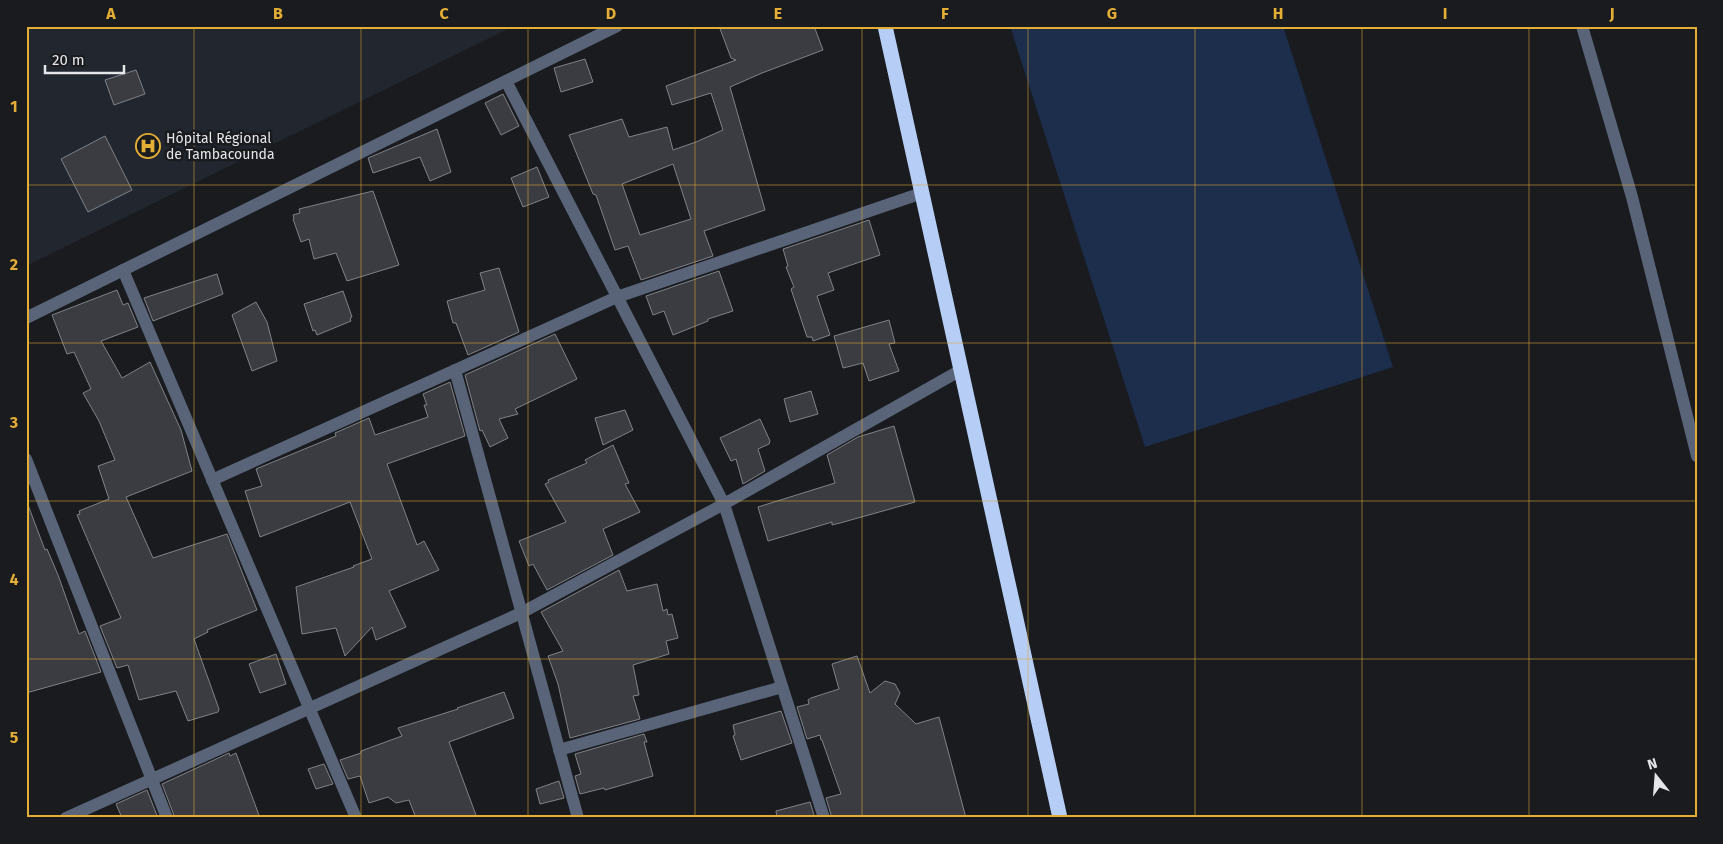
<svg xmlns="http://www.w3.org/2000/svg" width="1723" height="844" font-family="'Fira Sans',sans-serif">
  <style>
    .built { fill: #21262f }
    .green { fill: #1d2d4c }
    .building { fill: #3a3c41; stroke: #7f8288; fill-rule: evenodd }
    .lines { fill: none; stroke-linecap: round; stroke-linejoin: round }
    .minor { stroke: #596478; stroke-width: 12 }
    .highway { stroke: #b6cdf5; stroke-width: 15 }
    .grid { fill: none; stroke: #e4ad35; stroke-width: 1; stroke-opacity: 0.55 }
    .labels { text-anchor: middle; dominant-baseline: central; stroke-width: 5; stroke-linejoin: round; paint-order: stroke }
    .poi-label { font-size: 14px; fill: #e5e6e9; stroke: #191b1f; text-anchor: start }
    .neatline { fill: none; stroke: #e4ad35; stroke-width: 2 }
    .grid-label { font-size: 16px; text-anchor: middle; font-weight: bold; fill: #e4ad35 }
  </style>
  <rect width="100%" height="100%" fill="#191b1f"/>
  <path class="built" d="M 26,26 L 514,26 L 26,266 Z"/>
  <path class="green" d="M 1010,26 L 1283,26 L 1393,367 L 1145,447 Z"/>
  <g class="building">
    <path d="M 719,26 L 814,26 L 823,50 L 762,73 L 730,87 L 765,210 L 704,231 L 713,256 L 641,280 L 628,246 L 615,250 L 596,195 L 593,194 L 569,135 L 622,119 L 629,137 L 667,127 L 673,150 L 696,142 L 723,130 L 711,93 L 672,105 L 666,86 L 736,60 L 731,58 ZM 673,164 L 691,219 L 640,235 L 622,184 Z"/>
    <path d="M 585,59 L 593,82 L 561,92 L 554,68 Z"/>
    <path d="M 136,70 L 145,94 L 114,105 L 105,80 Z"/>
    <path d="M 503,94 L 519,126 L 501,135 L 485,103 Z"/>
    <path d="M 437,129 L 451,172 L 430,181 L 420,157 L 373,173 L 368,158 Z"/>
    <path d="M 105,136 L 132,190 L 88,212 L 61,159 Z"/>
    <path d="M 537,167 L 549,197 L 523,207 L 511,178 Z"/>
    <path d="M 373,191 L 399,265 L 347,281 L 336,253 L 314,259 L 309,239 L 301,242 L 293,219 L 294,219 L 293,215 L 300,213 L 299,209 Z"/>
    <path d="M 869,220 L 880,255 L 828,273 L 834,290 L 817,296 L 830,335 L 813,341 L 812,337 L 807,337 L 791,289 L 794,287 L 786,267 L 788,266 L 783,249 Z"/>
    <path d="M 499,268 L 519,332 L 468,355 L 456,323 L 453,323 L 447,301 L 485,290 L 480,273 Z"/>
    <path d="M 719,271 L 733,311 L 708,319 L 708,321 L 673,335 L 664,311 L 653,315 L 646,296 Z"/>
    <path d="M 217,274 L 223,294 L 153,321 L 144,298 Z"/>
    <path d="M 117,290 L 123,305 L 128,303 L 138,327 L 101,341 L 122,378 L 150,362 L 181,430 L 192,471 L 126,497 L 153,558 L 227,534 L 257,610 L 207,630 L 208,632 L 194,639 L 219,709 L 218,712 L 188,721 L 176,691 L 139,700 L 128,665 L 117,668 L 100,626 L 121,618 L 77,515 L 80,514 L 79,511 L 109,499 L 98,466 L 115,460 L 99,421 L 83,393 L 91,389 L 74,352 L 67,354 L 52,315 Z"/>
    <path d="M 343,291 L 352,317 L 350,318 L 351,321 L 317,335 L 315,330 L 313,331 L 304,304 Z"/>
    <path d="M 256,302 L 267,322 L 277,361 L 252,371 L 232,315 Z"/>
    <path d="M 889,320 L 895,343 L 889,344 L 899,371 L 869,381 L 863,363 L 843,368 L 834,336 Z"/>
    <path d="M 555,334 L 577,379 L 515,409 L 518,414 L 499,419 L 508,438 L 490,447 L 482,430 L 480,431 L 465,375 Z"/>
    <path d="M 450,382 L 465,436 L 387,464 L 417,545 L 424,541 L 439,570 L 389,591 L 406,627 L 376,640 L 372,627 L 345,656 L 336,628 L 302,634 L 296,587 L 354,567 L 353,566 L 372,559 L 350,502 L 260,537 L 245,491 L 262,486 L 256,469 L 336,436 L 335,433 L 369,418 L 375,435 L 428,417 L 424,405 L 427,405 L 423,394 Z"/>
    <path d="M 811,391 L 818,414 L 790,422 L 784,399 Z"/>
    <path d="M 625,410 L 633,430 L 603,445 L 595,418 Z"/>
    <path d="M 760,419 L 770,441 L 769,444 L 758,449 L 765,471 L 743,484 L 736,459 L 731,461 L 720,438 Z"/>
    <path d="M 894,426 L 915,502 L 840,523 L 832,525 L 832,522 L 768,541 L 758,507 L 835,483 L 827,455 L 858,437 Z"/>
    <path d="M 613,445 L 629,483 L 625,484 L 640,512 L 603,529 L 613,555 L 547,590 L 533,564 L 529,566 L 519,541 L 566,522 L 545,484 L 549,482 L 548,480 L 587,463 L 585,460 Z"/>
    <path d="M 28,505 L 45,550 L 47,549 L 58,575 L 79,634 L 85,631 L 101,672 L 26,693 L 26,506 Z"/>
    <path d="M 619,570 L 627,591 L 657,584 L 663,611 L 667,609 L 668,615 L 672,614 L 678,638 L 666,641 L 669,654 L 633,665 L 639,695 L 633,696 L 640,719 L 570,738 L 558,684 L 548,656 L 563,651 L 541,612 Z"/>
    <path d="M 276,654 L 286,684 L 260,693 L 249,664 Z"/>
    <path d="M 857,656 L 870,693 L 885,681 L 895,684 L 900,693 L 895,704 L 916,724 L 939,717 L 966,818 L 832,818 L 826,798 L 841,794 L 822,740 L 821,740 L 820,735 L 807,739 L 797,707 L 809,704 L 808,700 L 811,698 L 839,689 L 832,664 Z"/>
    <path d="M 504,692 L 514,718 L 449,742 L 477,818 L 416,818 L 409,800 L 396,803 L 388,797 L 369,803 L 360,776 L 348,779 L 340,760 L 361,753 L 361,751 L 402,736 L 398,728 L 458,709 L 457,708 Z"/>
    <path d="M 781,711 L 792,743 L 741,760 L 733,736 L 735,735 L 733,725 Z"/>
    <path d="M 644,734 L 647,742 L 644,742 L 653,776 L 605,790 L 604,788 L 580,794 L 575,776 L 581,774 L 575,754 Z"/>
    <path d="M 229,753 L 230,756 L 236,753 L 260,818 L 175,818 L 162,784 Z"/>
    <path d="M 324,764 L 333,784 L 316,789 L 308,769 Z"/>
    <path d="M 559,781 L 564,798 L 540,804 L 536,789 Z"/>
    <path d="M 147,790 L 158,818 L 122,818 L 116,804 Z"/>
    <path d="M 810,802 L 815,818 L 777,818 L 776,811 Z"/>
  </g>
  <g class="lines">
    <g class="minor">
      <path d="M 1582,26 L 1632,197 L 1697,456"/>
      <path d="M 506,81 L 724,504 L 824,818"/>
      <path d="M 123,270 L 356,818"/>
      <path d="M 26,318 L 617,26"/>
      <path d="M 455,370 L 578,818"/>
      <path d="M 26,459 L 167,818"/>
      <path d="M 212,480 L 617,297 L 922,193"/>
      <path d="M 559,750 L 782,687"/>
      <path d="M 66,818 L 521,613 L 724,504 L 961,370"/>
    </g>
    <path class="highway" d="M 885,26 L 1060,818"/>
  </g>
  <path class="grid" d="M 194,26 L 194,818M 361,26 L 361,818M 528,26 L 528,818M 695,26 L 695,818M 862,26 L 862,818M 1028,26 L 1028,818M 1195,26 L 1195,818M 1362,26 L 1362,818M 1529,26 L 1529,818M 26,185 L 1697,185M 26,343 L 1697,343M 26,501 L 1697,501M 26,659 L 1697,659"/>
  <defs>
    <symbol id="hospital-ring" viewBox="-11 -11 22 22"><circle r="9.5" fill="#191b1f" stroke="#e4ad35" stroke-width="1.5"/><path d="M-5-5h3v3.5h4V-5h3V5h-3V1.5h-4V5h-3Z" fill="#e4ad35"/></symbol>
  </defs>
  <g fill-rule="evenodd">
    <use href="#hospital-ring" x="134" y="132" width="28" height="28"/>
  </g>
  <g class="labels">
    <g class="poi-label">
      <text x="166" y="138">Hôpital Régional<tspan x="166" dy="16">de Tambacounda</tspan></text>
    </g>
  </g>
  <rect width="1723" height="844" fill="none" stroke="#191b1f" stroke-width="55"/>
  <g transform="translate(1656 776) rotate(343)" stroke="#191b1f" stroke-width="4" paint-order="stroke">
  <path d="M0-4L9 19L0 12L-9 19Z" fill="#e5e6e9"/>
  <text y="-8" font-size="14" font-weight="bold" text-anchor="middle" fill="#e5e6e9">N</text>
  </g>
  <path d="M45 65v8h79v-8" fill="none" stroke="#e5e6e9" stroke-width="2.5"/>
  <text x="52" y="65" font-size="15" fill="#e5e6e9" stroke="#191b1f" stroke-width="4" paint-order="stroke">20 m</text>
  <rect x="28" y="28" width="1668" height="788" class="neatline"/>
  <g class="grid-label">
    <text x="111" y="19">A</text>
    <text x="278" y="19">B</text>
    <text x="444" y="19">C</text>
    <text x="611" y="19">D</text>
    <text x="778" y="19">E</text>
    <text x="945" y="19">F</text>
    <text x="1112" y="19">G</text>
    <text x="1278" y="19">H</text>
    <text x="1445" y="19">I</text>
    <text x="1612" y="19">J</text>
    <text x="14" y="112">1</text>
    <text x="14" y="270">2</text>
    <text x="14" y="428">3</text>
    <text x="14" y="585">4</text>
    <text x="14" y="743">5</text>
  </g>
</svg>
